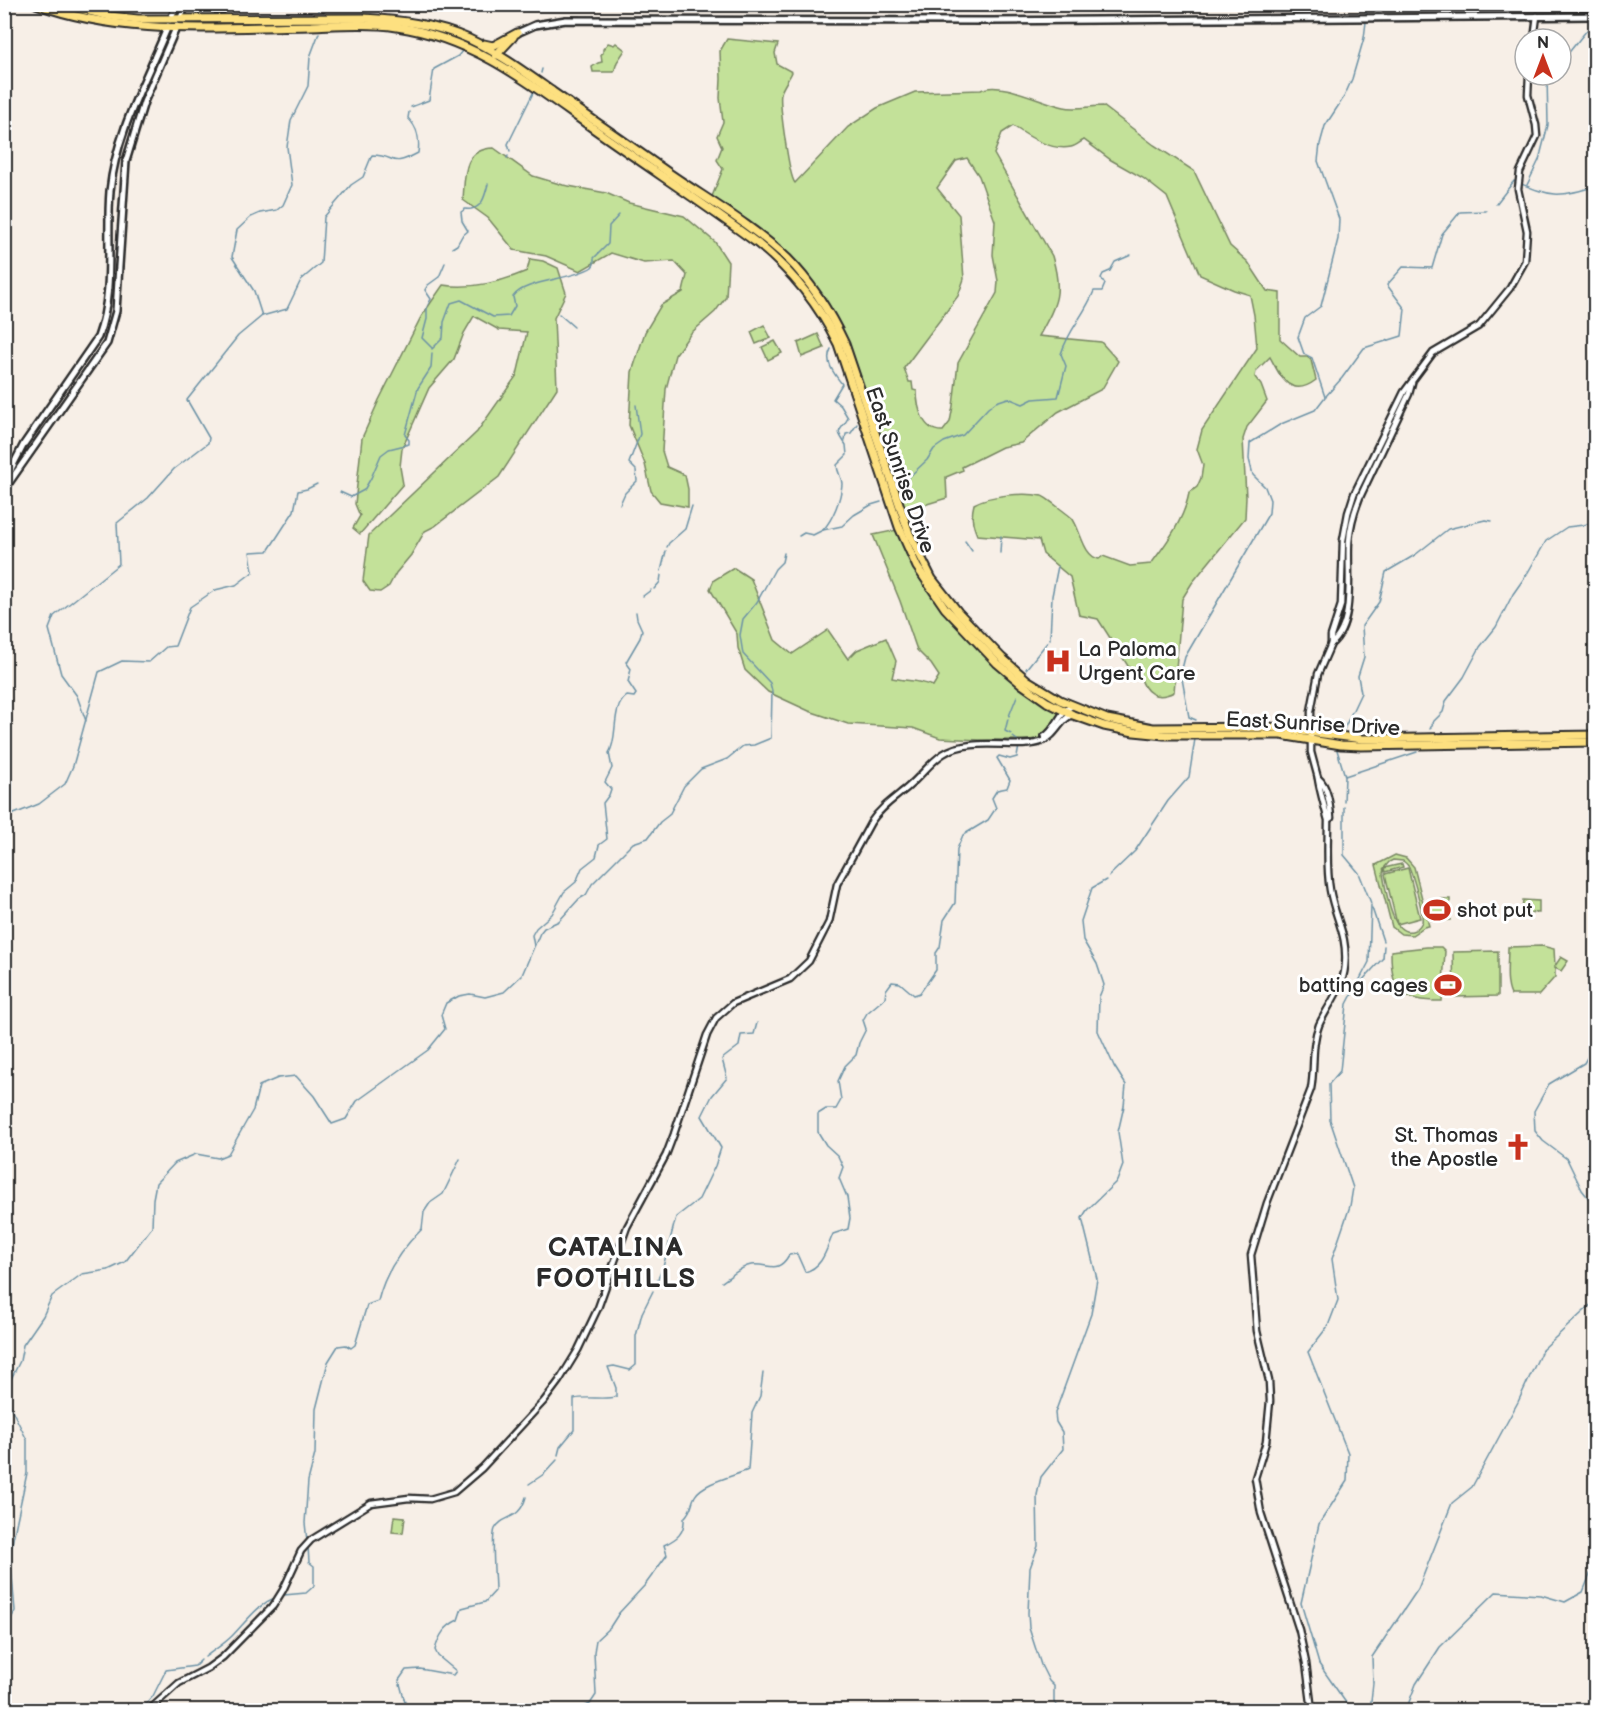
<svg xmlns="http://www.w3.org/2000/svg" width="1600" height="1715" font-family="'Balsamiq Sans',sans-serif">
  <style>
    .green { fill: #c3e199; stroke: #778662; stroke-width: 1.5; fill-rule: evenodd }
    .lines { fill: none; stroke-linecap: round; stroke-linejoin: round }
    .stream { stroke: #6c92a6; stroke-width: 1.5 }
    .tertiary-casing { stroke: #2b2b2b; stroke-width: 9 }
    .secondary-casing { stroke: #2b2b2b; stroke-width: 10 }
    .primary-casing { stroke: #2b2b2b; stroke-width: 11 }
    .tertiary { stroke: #fff; stroke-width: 4.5 }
    .secondary { stroke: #fff; stroke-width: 5 }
    .primary { stroke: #fde080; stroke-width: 7 }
    .labels { text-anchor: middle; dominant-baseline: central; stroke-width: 6; stroke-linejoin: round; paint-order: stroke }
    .street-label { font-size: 21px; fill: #2b2b2b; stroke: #fff }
    .poi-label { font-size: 21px; fill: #2b2b2b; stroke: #fff; text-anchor: start }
    .district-label { font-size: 27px; font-weight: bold; letter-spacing: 1.5px; fill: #2b2b2b; stroke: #fff }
  </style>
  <rect width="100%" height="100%" fill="#f7efe7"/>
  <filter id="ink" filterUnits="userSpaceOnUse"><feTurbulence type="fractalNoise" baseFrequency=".0167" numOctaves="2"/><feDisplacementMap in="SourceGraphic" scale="12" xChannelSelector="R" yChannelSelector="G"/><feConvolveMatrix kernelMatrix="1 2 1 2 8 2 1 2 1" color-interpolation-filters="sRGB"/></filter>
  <g filter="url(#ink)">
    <g class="green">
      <path d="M 727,39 L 778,44 L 775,53 L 777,64 L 792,72 C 789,79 783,86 781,93 C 779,102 789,177 795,183 L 848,127 L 877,108 L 915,92 L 981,90 C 1000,80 1043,103 1064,107 C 1076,110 1091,106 1103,106 L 1154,145 L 1194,171 L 1230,246 L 1248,262 L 1267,291 L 1280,293 L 1280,339 L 1300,357 L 1307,357 L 1311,360 L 1316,380 C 1291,399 1281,378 1270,357 L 1256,371 L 1255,377 L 1261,385 L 1267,401 L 1247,427 L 1243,439 L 1246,497 L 1245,518 L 1192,583 L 1182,599 L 1174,692 C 1156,701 1144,693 1140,675 L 1128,666 L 1098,619 L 1079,615 L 1070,577 L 1043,554 L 1039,540 L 977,535 C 972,523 971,516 974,504 C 989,495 1025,492 1042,496 C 1044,496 1070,516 1072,518 C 1081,530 1083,556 1099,559 L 1103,556 L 1130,566 L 1151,564 C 1167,542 1184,520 1189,493 L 1197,487 L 1201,478 L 1203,465 L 1197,449 L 1202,430 L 1257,348 L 1254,315 L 1250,295 L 1234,290 L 1200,275 L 1167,197 L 1143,178 L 1111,160 L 1084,140 C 1080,142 1076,146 1071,147 C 1051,151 1029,137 1013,126 L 1002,133 L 994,154 L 1052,256 C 1063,293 1057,303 1039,336 L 1101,342 L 1118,361 L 1102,389 L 1058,412 L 1021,443 L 1002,447 L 962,467 L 963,470 L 946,477 L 947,498 L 904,511 L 854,358 L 829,307 L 804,272 L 711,199 L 723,169 L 717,160 L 722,147 L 717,136 L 723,122 L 720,98 L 721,79 L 720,51 ZM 967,158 L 979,176 L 995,221 L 993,255 L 998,281 L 997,293 L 958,363 L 953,406 L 950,422 L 943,431 C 922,432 917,406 917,391 L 913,390 L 912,382 L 909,382 L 904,368 L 958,296 L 964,279 L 959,215 L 937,188 L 956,161 Z"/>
      <path d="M 608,43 L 614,45 L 616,43 L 625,50 L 617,62 L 614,72 L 593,72 L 592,67 L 598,63 L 602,62 L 601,54 L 603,53 L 603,49 Z"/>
      <path d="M 494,148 L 533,176 L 563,185 L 606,193 L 629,203 L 684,216 L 715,242 L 728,262 L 726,297 L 715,312 L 691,333 L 675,355 L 666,389 L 662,451 L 667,467 L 685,475 L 688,489 L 688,507 L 660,502 L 651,491 L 645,464 L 629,425 L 632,372 L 645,332 L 661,305 L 683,292 L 687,275 L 674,261 L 644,263 L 611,253 L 580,271 L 546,256 L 514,250 L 488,218 L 463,200 C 465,176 462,149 494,148 Z"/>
      <path d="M 530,259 L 543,261 L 558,268 L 566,293 L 554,318 L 557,388 L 499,477 L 435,526 L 425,531 L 411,555 L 396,573 L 389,586 L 380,592 L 370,591 L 363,581 L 369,535 L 477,432 L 517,375 L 527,332 L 499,330 L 474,316 L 464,333 L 454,359 L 429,388 L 402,449 L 400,467 L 403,484 L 360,534 L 353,528 L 360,516 L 355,504 L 362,438 L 379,400 L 421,317 L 443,285 C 470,289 501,282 527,271 Z"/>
      <path d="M 764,325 L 771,338 L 756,344 L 751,332 Z"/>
      <path d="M 818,334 L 824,348 L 802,357 L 798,343 Z"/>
      <path d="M 775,341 L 782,353 L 768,360 L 762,347 Z"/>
      <path d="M 897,530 L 925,581 L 997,663 L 1060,713 L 1047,732 L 1039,738 L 1030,740 L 980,740 L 940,738 L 913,728 L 848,724 L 809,711 L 768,692 L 745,670 L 738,648 L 737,634 L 710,589 L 714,580 L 734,568 L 751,579 L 775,640 L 792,654 L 828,630 L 848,659 L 857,650 L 886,638 L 896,661 L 892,678 C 906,681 919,680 933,686 L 939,676 L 931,664 L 917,650 L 900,601 L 873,535 Z"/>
      <path d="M 1395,855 L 1406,858 L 1414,867 L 1429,926 L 1424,927 L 1412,935 L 1401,934 L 1392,927 L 1376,865 ZM 1393,860 L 1403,861 C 1406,863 1407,864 1409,867 C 1413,876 1424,914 1422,922 C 1420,926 1416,930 1412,931 C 1391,936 1386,889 1383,874 L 1384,868 L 1385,872 L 1403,867 L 1402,864 L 1384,868 L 1389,862 Z"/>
      <path d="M 1408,868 L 1420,918 L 1397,924 L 1385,874 Z"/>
      <path d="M 1436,899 L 1450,899 L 1450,920 L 1431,920 L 1428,906 L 1436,907 Z"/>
      <path d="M 1523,900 L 1539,901 L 1539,913 L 1522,912 Z"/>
      <path d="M 1542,946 L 1554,949 L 1555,966 L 1561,957 L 1568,961 L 1561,971 L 1555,968 L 1555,977 L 1539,995 L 1511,995 C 1505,983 1508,962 1508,947 Z"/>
      <path d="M 1427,947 L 1441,947 L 1445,951 L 1442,1001 C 1400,1001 1391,992 1391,951 Z"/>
      <path d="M 1498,951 L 1498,996 L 1454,997 L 1453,952 Z"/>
      <path d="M 394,1516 L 405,1517 L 403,1533 L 392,1532 Z"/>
    </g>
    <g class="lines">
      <g class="stream">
        <path d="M 318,11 L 320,4"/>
        <path d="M 473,13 L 474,6 L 478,4"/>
        <path d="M 1366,16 L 1367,4"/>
        <path d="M 1561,59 L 1566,56 L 1587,30"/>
        <path d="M 541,73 L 542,69"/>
        <path d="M 411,107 L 429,100 L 434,69 L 458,56 L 462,51"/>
        <path d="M 510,151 L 508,144 L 534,91"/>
        <path d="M 507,158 L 508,156"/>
        <path d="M 1527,185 L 1539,160 L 1548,125 L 1547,75"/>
        <path d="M 1496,204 L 1514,181 C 1551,196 1556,199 1596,186"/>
        <path d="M 452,248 L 457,245 L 462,236 L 468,231 L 462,221 L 461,212 C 468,207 462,210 471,209 C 483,207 485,195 488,184"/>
        <path d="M 559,314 L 574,327"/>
        <path d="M 262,316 L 287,309 L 301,280 L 321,263 L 324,217 L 351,185 L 363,177 L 372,155 C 398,155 388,169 418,153 C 420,139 418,128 408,118 L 409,112"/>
        <path d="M 432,348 L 422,338 L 427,319 L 427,307 L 431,299 L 425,290 L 428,285 L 439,277 L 445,263"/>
        <path d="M 432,349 L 443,338 L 444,322 L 451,303 L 461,300 L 493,317 L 509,316 L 515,306 L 513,297 C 523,280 573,280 592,267 L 594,264 L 594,258 L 608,244 L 609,226 L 619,215"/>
        <path d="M 1326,396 L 1342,378 L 1364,348 L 1402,336 L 1405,309 L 1387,285 L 1403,267 L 1432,268 L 1442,234 L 1460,212 L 1486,211"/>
        <path d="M 845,441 L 846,434 L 851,433 L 857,424"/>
        <path d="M 904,485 L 909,477 L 927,460 L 934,449 L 944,442 L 963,435 L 988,408 L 996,402 L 1008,398 L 1023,404 L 1033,399 L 1058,397 L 1066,366 L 1061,354 C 1068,331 1085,314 1094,291 L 1102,291 L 1105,284 L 1101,278 L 1103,274 L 1110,271 L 1115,262 L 1131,255"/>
        <path d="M 340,492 L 351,497 L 364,490 L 371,478 L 381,455 L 389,449 L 409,444 L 409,440 L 405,435 L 418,388 L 431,368 L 432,353"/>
        <path d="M 620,504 L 625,493 L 637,481 L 636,470 L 629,463 L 640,434 L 636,405"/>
        <path d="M 823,530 C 833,519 841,499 842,484 C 842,477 837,473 837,465 L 847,455 L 846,445 C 834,427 840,434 848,418 L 841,406 L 833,399 L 842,384 C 834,374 824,361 831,349"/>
        <path d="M 799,536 L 804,533 L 813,535 L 823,530 L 842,526 L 854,515 L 871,505 L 881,502"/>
        <path d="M 965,541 L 972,551"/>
        <path d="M 667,547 L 669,543 L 685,529 L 692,506"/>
        <path d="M 1000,553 L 1001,536"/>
        <path d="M 661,571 L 666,551"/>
        <path d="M 654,589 L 660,582 L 661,575"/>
        <path d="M 643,596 L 651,590"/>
        <path d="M 1026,669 L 1050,639 L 1052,596 L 1058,566"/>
        <path d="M 1009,716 L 1017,696"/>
        <path d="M 1008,719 L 1005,731 L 1011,734"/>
        <path d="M 1196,720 L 1189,717 L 1181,673 L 1185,657 L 1269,513 L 1270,500 L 1265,487 L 1253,475 L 1249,459 L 1250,443 L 1281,424 L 1315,410 L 1325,397 L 1312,358 L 1304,354 L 1298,337 L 1305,318 L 1321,306 L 1338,239 L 1339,219 L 1318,161 L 1320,144 L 1325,126 L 1344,97 L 1352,79 L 1364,38 L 1366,22"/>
        <path d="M 86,721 L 77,696 L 61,674 L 49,629 L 54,616 L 119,564 L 117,523 L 148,498 L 174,469 L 208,443 L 209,438 L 187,400 L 238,336 L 262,316 L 254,291 L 232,257 L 237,230 L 251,217 L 260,213 L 277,210 L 283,205 L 292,185 L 287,147 L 291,120 L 308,86 L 310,57 L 319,33"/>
        <path d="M 1430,729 L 1434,721 L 1443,712 L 1446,701 L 1464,677 L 1480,647 L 1496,627 L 1513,594 L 1527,574 L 1546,541 L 1567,527 L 1584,525 L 1596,521"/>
        <path d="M 1343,731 L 1361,693 L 1358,676 L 1364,657 L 1362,626 L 1379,602 L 1386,572 L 1415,555 L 1448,529 L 1485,520 L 1492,521"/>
        <path d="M 1013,737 L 1020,742"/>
        <path d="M 1337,750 L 1345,776 L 1344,802"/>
        <path d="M 1345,776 L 1417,752"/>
        <path d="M 1344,807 L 1344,855 L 1359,873 L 1371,903"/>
        <path d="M 4,818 L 39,804 L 65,784 L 73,766 L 99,672 L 122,661 L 149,662 L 166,647 L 175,646 L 190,607 L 215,590 L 236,585 L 253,572 L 250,552 L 268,551 L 294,511 L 298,491 L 307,489 L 317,484"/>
        <path d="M 1109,876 L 1135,851 L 1168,801 L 1189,777 L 1195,739"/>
        <path d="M 1372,908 L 1383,941"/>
        <path d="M 534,946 L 532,935 L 536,928 L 552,914 L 564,892 L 576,882 L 582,868 L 596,857 L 599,845 L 607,839 L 603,803 L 609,795 L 611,789 L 605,782 L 612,768 L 609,753 C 619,737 610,708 627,696 L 634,697 L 636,694 L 628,682 L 631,669 L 626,662 L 640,638 L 642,630 L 637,619 L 636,612"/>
        <path d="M 1596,983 C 1589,1007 1590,1020 1595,1044 L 1584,1063 L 1549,1084 L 1534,1111 L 1535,1131 L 1543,1141 L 1567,1159 L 1582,1190 L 1594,1205 L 1596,1212"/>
        <path d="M 1359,984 L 1383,958 L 1384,946"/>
        <path d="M 722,1282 C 730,1277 742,1266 751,1265 C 770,1263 777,1275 789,1255 L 797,1254 L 805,1272 C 823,1267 826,1250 833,1234 L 848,1229 L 850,1218 L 847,1197 L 839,1178 L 843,1167 L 838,1156 L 826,1145 L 818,1132 L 818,1114 L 826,1109 L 836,1109 L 841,1100 L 838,1081 L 845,1066 L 856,1055 L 859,1043 L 866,1029 L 863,1020 L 867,1013 L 885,998 L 886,990 L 892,982 L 900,983 L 914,995 L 920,993 L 936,970 L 936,953 L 940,947 L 944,920 L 955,903 L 957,849 L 963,835 L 988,820 L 996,808 L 992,798 L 997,790 L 1007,788 L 1010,780 L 997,758 L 999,756 L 1010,759 L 1017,757 L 1019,746"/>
        <path d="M 655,1286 L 663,1267 L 676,1217 L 699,1199 L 715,1166 L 721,1148 L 702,1116 L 712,1096 L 727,1078 L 722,1059 L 739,1046 L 741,1035 L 754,1034 L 757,1023"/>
        <path d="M 4,1393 L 20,1361 L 23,1345 L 43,1316 L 52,1296 L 82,1274 L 108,1270 L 125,1262 L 152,1227 L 153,1199 L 156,1183 L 175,1163 L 196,1154 L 218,1158 L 228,1154 L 253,1110 L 259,1086 L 278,1078 L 296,1076 L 314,1096 L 332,1124 L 346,1119 L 357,1101 L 428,1050 L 445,1029 L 441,1015 L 446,1003 L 459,996 L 470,994 L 485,997 L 504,992 L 522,975 L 540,933 L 544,928 L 559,921 L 579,899 L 586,895 L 592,884 L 633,843 L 648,838 L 660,822 L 669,815 L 684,786 L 701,769 L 727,759 L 743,746 L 754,745 L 771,738 L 772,691 L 770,683 L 743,654 L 740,635 L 743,619 L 757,602 L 775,569 L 782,562 L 784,553"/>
        <path d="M 4,1394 L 27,1440 L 27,1473 L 10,1553 L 15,1611 L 4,1632"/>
        <path d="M 558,1455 L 560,1447 L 574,1430 L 574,1399 C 588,1396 602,1400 616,1397 L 616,1388 L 608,1367 L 614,1366 L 630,1370 L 636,1365 L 636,1336 L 642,1313 L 653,1291"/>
        <path d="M 529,1484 L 544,1474 L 557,1460"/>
        <path d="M 307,1541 L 305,1523 L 308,1481 L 315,1454 L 316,1409 L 328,1362 L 338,1346 L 346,1345 L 351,1348 L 355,1345 L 367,1305 L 378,1301 C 385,1272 401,1249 422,1229 L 424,1212 L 430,1203 L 443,1194 L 460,1159"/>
        <path d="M 284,1595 L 306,1593 L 314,1586 L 314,1566 L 309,1562 L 308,1547"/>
        <path d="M 205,1657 C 214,1650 224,1644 232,1636 C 244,1624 259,1603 275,1598"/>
        <path d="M 141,1710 L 153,1696 L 166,1670 L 195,1666 L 201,1660"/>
        <path d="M 407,1710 L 399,1680 L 406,1670 L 420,1669 L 453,1675 L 456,1671 L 438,1656 L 435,1650 C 439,1635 445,1626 458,1620 L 462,1608 L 485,1602 L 495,1591 C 495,1579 491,1537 495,1529 C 503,1514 519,1522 526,1497"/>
        <path d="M 578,1710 L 590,1704 L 596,1695 L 594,1652 L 596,1640 L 610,1627 L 619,1613 L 645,1585 L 667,1555 L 664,1545 C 677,1539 685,1533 684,1518 C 693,1509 690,1505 695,1496 C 702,1483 734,1476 748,1470 L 752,1413 L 760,1396 L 763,1373"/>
        <path d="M 1061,1710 L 1054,1702 L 1054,1686 L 1049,1681 L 1041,1665 L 1029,1628 L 1028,1613 L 1030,1568 L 1038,1546 L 1037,1495 L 1041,1477 L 1063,1449 L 1062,1432 L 1056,1422 L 1055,1413 L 1091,1314 L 1097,1279 L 1082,1218 L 1087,1210 L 1117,1181 L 1123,1165 L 1118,1132 L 1124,1106 L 1126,1085 L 1114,1066 L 1098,1031 L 1099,997 L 1104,985 L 1097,964 L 1083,940 L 1081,921 L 1092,888 L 1106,880"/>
        <path d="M 1351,1710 L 1319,1664 L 1301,1603 L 1319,1524 L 1347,1481 L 1348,1453 L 1308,1352 L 1328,1326 L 1338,1300 L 1332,1259 L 1350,1206 L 1353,1188 L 1330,1120 L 1329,1084 L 1340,1071 L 1347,1004 L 1369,962 L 1371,905"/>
        <path d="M 1370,1710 L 1373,1683 L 1372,1657 L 1418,1589 L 1452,1503 L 1472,1487 L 1518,1402 L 1542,1350 L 1596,1300"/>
        <path d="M 1406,1710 L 1416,1684 L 1440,1647 L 1496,1592 L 1541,1595 L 1565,1602 L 1583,1592 L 1596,1560"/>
      </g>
      <defs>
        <g id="tertiary">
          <path d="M 180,19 L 187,4"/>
          <path d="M 170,20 L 177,4"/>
          <path d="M 1534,39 L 1537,16"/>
          <path d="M 1331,644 C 1356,624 1347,571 1349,542 C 1350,526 1354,512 1360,497 L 1409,394 L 1412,383"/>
          <path d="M 1044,737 C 1057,729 1059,712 1072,706"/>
          <path d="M 1318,778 L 1311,752 L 1311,711 L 1318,674 L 1331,644 L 1331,636 L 1341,605 L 1343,540 L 1348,513 L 1354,494 L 1404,392 L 1433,353 L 1479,326 L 1510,288 L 1525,261 L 1527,231 L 1518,189 L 1520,172 L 1537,136 L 1536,125 L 1528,95 L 1529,75"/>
          <path d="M 149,1710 L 179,1683 L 208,1668 L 223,1657 L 273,1606 L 283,1590 L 301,1551 L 311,1540 L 371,1503 L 409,1498 L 430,1499 L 454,1492 L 482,1468 L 544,1401 L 559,1381 L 578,1350 L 598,1308 L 627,1227 L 666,1155 L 674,1134 L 707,1035 L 716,1018 L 733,1003 L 790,979 L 809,961 L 829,922 L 837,884 L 871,822 C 881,807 895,798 908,787 C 931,767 937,748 972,745 C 992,742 1024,748 1041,742 C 1057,736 1060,719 1072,715"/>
          <path d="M 1312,1710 L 1306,1663 L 1299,1630 L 1261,1513 L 1255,1478 L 1266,1442 L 1270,1401 L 1269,1381 L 1257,1331 L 1251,1255 L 1267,1203 L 1311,1089 C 1315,1068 1311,1045 1319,1025 C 1328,1005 1343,989 1345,966 C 1348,934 1335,919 1330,890 C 1326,867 1328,843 1328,820 L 1331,818 C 1330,805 1328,786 1318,778 C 1318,783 1327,817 1328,820"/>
        </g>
        <g id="secondary">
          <path d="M 517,33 L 535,25 L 566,20 L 991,21 L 1596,16"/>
          <path d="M 5,487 L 12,467 L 24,444 L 98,337 C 115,291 106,239 110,191 C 116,132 146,80 168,26"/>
          <path d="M 4,490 L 107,343 L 116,311 L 126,161 L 144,102 L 177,26"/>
        </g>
        <g id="primary">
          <path d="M 36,4 C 125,37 218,27 311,26 C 339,25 369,23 397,27 C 479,39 538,90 604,136 C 655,172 707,206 757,243 C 792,271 818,303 838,344 L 899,527 L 917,567 L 945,608 L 997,663 L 1023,685 L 1047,702 L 1073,715 L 1104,726 L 1134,732 L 1164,735 L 1281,735 L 1341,745 L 1361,746 L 1596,742"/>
          <path d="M 61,4 L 110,16 L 138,19 L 363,18 C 399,20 436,24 469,39 C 499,53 526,73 553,92 C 592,119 631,146 669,173 C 708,200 752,225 787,258 C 812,283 830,312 845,344 L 909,533 L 932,579 L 958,612 L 1002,658 L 1027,680 L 1060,700 L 1107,719 L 1153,728 L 1270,727 L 1362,739 L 1596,735"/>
          <path d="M 484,44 L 493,46 L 517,33"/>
          <path d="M 496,55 L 513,37"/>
        </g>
      </defs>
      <use href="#tertiary" class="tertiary-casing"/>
      <use href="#secondary" class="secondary-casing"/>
      <use href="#primary" class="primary-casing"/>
      <use href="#tertiary" class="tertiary"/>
      <use href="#secondary" class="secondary"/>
      <use href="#primary" class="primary"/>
    </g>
  </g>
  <defs>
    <symbol id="hospital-bare" viewBox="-9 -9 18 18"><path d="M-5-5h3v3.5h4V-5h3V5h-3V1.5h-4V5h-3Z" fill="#c8321e" stroke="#fff" stroke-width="2.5" paint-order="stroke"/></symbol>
    <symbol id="stadium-bare" viewBox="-9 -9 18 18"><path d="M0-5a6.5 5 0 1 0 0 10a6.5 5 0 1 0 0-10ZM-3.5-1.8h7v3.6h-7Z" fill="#c8321e" stroke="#fff" stroke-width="2.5" paint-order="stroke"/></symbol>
    <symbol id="church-bare" viewBox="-9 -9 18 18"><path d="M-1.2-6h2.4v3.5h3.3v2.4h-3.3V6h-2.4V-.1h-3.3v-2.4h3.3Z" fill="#c8321e" stroke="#fff" stroke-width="2.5" paint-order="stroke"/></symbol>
  </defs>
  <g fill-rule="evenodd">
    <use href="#hospital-bare" x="1039" y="642" width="38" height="38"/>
    <use href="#stadium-bare" x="1418" y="891" width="38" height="38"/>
    <use href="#stadium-bare" x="1429" y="966" width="38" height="38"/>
    <use href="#church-bare" x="1499" y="1128" width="38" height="38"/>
  </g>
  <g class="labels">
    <g class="street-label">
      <text transform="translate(900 470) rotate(71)">East Sunrise Drive</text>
      <text transform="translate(1313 724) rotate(3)">East Sunrise Drive</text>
    </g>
    <g class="poi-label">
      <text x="1078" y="649">La Paloma<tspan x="1078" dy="24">Urgent Care</tspan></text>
      <text x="1457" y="910">shot put</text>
      <text x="1428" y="985" text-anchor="end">batting cages</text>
      <text x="1498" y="1135" text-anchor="end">St. Thomas<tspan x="1498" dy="24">the Apostle</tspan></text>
    </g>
    <g class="district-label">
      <text x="616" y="1248">CATALINA<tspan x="616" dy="31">FOOTHILLS</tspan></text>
    </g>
  </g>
  <rect width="1600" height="1715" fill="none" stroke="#fff" stroke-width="24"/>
  <rect x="12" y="12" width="1576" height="1691" fill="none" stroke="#2b2b2b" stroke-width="2" filter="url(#ink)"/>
  <g transform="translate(1543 57)"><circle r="28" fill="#ffffff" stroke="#aaaaaa" stroke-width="1.5"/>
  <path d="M0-4.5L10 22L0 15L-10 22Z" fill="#c8321e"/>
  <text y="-9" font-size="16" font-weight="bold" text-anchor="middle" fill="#2b2b2b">N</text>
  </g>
</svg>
